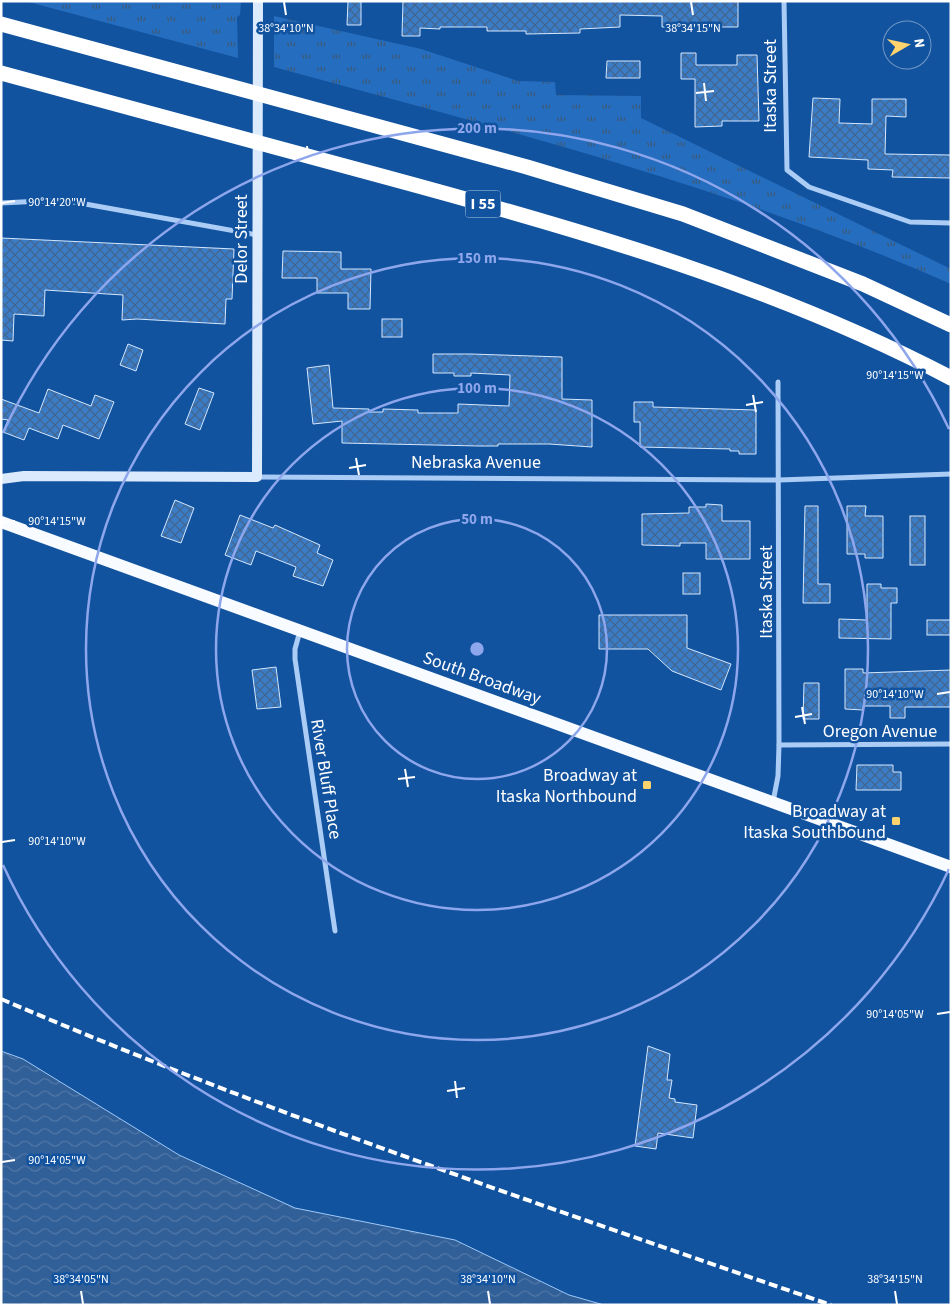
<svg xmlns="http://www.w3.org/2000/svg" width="952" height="1306" font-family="'Source Sans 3',sans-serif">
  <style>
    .grass { fill: url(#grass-tufts) }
    .water { fill: url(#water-waves); stroke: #9dc9f8 }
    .building { fill: url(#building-cross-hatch); stroke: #d3e7fe }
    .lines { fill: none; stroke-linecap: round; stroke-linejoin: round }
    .street { stroke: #abcdf5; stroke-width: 5 }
    .secondary { stroke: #dbeafd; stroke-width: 10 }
    .primary { stroke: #f8fbff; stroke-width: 12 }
    .highway { stroke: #fff; stroke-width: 15 }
    .rail { stroke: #fff; stroke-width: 4; stroke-dasharray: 9 4; stroke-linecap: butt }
    .ticks { fill: none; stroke: #fff; stroke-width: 2 }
    .ring { fill: none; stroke: #8ea6ec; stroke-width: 2.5 }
    .poi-dot { fill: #ffd36e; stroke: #1253a0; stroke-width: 2 }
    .labels { text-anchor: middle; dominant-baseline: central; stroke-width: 5; stroke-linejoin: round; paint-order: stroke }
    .shield { fill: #1253a0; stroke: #b8cbe2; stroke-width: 1 }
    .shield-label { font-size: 16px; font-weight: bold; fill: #fff }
    .street-label { font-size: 18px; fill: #fff; stroke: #1253a0 }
    .poi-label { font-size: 18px; fill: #fff; stroke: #1253a0; text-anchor: end }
    .ticks-label { font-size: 12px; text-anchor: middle; fill: #fff; stroke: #1253a0; stroke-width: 5; stroke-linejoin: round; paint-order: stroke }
    .centre { fill: #8ea6ec; stroke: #1253a0; stroke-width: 2.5 }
    .ring-label { font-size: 15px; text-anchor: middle; font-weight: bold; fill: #8ea6ec; stroke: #1253a0; stroke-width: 5; stroke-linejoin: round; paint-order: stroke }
  </style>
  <defs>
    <pattern id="grass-tufts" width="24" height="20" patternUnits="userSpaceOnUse" patternTransform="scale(1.25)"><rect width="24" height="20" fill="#256dbe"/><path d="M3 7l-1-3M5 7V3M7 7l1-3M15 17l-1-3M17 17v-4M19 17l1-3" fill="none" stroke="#3c597a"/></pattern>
    <pattern id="water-waves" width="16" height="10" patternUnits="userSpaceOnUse" patternTransform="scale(1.25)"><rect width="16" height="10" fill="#315f98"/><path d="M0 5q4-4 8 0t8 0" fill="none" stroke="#5077a7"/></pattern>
    <pattern id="building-cross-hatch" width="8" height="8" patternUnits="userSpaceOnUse" patternTransform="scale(1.25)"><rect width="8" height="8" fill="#3b7cc7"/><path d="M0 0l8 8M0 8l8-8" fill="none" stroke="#436690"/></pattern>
  </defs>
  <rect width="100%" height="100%" fill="#1253a0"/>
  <g class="grass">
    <path d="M 25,1 L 241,1 L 240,15 L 237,17 L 238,58 Z"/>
    <path d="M 274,16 L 421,49 L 518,81 L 555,82 L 556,95 L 641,96 L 641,118 L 951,269 L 951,284 C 734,188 502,129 274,67 Z"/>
  </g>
  <path class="water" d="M 1,1051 L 23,1059 L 179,1155 L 295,1208 L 455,1240 L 569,1295 L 604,1305 L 1,1305 Z"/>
  <g class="building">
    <path d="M 348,1 L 361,1 L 361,25 L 347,25 Z"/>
    <path d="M 403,1 L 738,1 L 738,27 L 662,27 L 662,16 L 620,15 L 620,27 L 580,29 L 580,33 L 526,34 L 526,31 L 487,31 L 487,27 L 440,27 L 440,29 L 420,28 L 420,36 L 402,36 Z"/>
    <path d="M 681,53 L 696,53 L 696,65 L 737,65 L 737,55 L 757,55 L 759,121 L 722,121 L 722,126 L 695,127 L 695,79 L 681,79 Z"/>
    <path d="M 607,61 L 640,61 L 640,78 L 606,78 Z"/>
    <path d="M 813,98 L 840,99 L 839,123 L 872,124 L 872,99 L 906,99 L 906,117 L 886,116 L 885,154 L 951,155 L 951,178 L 892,177 L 893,170 L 868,169 L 868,160 L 809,157 Z"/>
    <path d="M 1,238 L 234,249 L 232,299 L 226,299 L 225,324 L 137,319 L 122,320 L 123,295 L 45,290 L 44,316 L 14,314 L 13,341 L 1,340 Z"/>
    <path d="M 283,251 L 341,252 L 341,269 L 371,269 L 370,309 L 348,309 L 348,293 L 317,293 L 317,278 L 282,278 Z"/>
    <rect x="382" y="319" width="20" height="18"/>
    <path d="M 128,344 L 143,350 L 136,371 L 120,365 Z"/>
    <path d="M 433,354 L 471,354 L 562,357 L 562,399 L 592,400 L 592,447 L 549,444 L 498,444 L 498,446 L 479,446 L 342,443 L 342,421 L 313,424 L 307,368 L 329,365 L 333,408 L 369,409 L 369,412 L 383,412 L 383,409 L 418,410 L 418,413 L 458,413 L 458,404 L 509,406 L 510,375 L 471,373 L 471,376 L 454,376 L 454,373 L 433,373 Z"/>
    <path d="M 199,388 L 214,393 L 200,430 L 185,424 Z"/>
    <path d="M 48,389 L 91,406 L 95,395 L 114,402 L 99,439 L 63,425 L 58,439 L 29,428 L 24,440 L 3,432 L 8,420 L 1,419 L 1,399 L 39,413 Z"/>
    <path d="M 634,402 L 653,402 L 653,407 L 756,410 L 756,454 L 739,454 L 739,451 L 730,451 L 730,449 L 640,447 L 640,422 L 634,422 Z"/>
    <path d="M 175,500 L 194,508 L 181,543 L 161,536 Z"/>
    <path d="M 706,504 L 722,505 L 722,521 L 750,521 L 750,559 L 706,559 L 706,543 L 680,543 L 680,546 L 642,545 L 642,514 L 689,513 L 689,507 L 706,507 Z"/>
    <path d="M 805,506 L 818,506 L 818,584 L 830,584 L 830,603 L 803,603 Z"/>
    <path d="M 847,506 L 866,506 L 865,516 L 883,516 L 883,558 L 865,558 L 865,554 L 847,554 Z"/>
    <path d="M 240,515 L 273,528 L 275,525 L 320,545 L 317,553 L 333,560 L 323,586 L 293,576 L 296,567 L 256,551 L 251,565 L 225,555 Z"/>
    <rect x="910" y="516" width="15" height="49"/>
    <rect x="683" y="573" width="17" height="21"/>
    <path d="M 867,584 L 881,584 L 881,588 L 897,588 L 897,603 L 891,603 L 891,639 L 839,638 L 839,619 L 867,620 Z"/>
    <path d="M 599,615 L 687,615 L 687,648 L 731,664 L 721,690 L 672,671 L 648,649 L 599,649 Z"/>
    <rect x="927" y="620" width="24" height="15"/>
    <path d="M 276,667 L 281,707 L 257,709 L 252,670 Z"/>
    <path d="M 845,669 L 863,669 L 863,673 L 951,670 L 951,707 L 905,707 L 905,718 L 890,718 L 890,706 L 863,706 L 863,710 L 845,709 Z"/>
    <path d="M 804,683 L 819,683 L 819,719 L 803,719 Z"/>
    <path d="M 857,765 L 893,765 L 893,772 L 901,772 L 901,790 L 856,790 Z"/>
    <path d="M 648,1046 L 670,1054 L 667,1080 L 672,1080 L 669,1098 L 675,1099 L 675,1102 L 697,1105 L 693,1138 L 658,1133 L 656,1149 L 635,1146 Z"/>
  </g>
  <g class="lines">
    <g class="street">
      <path d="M 784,1 L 787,170 L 809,187 L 910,222 L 951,223"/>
      <path d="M 1,203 L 63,200 L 257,235"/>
      <path d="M 257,477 L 779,480 L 951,474"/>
      <path d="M 300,631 L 295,649 L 295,659 L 335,931"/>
      <path d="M 779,745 L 951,744"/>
      <path d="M 773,802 L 778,776 L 779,745 L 778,382"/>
    </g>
    <path class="secondary" d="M 1,479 L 24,476 L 257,477 L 258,1"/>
    <path class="primary" d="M 1,522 L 951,867"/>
    <g class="highway">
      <path d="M 1,24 L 527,167 L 683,214 L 863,284 L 951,325"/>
      <path d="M 1,73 C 130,108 260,143 389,178 C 581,230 773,285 951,378"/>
    </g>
    <path class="rail" d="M 1,999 C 272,1115 553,1209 831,1305"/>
  </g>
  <path class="ticks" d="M 284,2 L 286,15M 691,2 L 693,15M 704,83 L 706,101M 696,93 L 714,91M 307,146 L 309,163M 299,156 L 317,153M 2,203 L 15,201M 937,375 L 950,373M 753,395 L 756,412M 746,405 L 763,402M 356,458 L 359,475M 349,468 L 366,465M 2,523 L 15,521M 937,694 L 950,692M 802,707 L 805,724M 795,717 L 812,714M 405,769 L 408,787M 398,779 L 415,777M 2,842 L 15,840M 937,1014 L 950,1012M 455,1081 L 457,1098M 447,1091 L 465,1088M 2,1162 L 15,1160M 81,1291 L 83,1304M 488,1291 L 490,1304M 895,1291 L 897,1304"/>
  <g class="ring">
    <circle cx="477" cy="649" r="130"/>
    <circle cx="477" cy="649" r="261"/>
    <circle cx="477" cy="649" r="391"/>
    <path d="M949 869A521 521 0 0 1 3 865M3 433A521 521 0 0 1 949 429"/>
  </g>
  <g class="poi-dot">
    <rect x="642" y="780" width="10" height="10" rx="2.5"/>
    <rect x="891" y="816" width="10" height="10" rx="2.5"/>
  </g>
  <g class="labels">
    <rect class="shield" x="465.5" y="190.5" width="35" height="27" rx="4"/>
    <g class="shield-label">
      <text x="483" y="204">I 55</text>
    </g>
    <g class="street-label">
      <text transform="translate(770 86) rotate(-90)">Itaska Street</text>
      <text transform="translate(241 239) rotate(-90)">Delor Street</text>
      <text x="476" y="462">Nebraska Avenue</text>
      <text transform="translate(766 592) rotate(-90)">Itaska Street</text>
      <text transform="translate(482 678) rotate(20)">South Broadway</text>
      <text x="880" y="731">Oregon Avenue</text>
      <text transform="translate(326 779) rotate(81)">River Bluff Place</text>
    </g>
    <g class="poi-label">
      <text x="637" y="775">Broadway at<tspan x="637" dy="21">Itaska Northbound</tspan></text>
      <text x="886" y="811">Broadway at<tspan x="886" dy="21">Itaska Southbound</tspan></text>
    </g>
  </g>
  <g class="ticks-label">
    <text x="286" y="32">38°34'10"N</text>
    <text x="693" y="32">38°34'15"N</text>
    <text x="57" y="206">90°14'20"W</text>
    <text x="895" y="379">90°14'15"W</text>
    <text x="57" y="525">90°14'15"W</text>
    <text x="895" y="698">90°14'10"W</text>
    <text x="57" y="845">90°14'10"W</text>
    <text x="895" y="1018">90°14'05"W</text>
    <text x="57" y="1164">90°14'05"W</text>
    <text x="81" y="1283">38°34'05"N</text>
    <text x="488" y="1283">38°34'10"N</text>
    <text x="895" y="1283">38°34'15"N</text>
  </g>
  <circle cx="477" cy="649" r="8" class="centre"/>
  <g class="ring-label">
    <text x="477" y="133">200 m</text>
    <text x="477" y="263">150 m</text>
    <text x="477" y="393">100 m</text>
    <text x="477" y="524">50 m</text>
  </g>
  <rect width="952" height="1306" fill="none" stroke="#ffffff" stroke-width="5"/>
  <g transform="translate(907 45) rotate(81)"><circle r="24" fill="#1253a0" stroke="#7198c6"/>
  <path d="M0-4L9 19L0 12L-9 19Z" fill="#ffd36e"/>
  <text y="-8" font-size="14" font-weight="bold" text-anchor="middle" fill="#ffffff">N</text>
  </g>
</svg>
